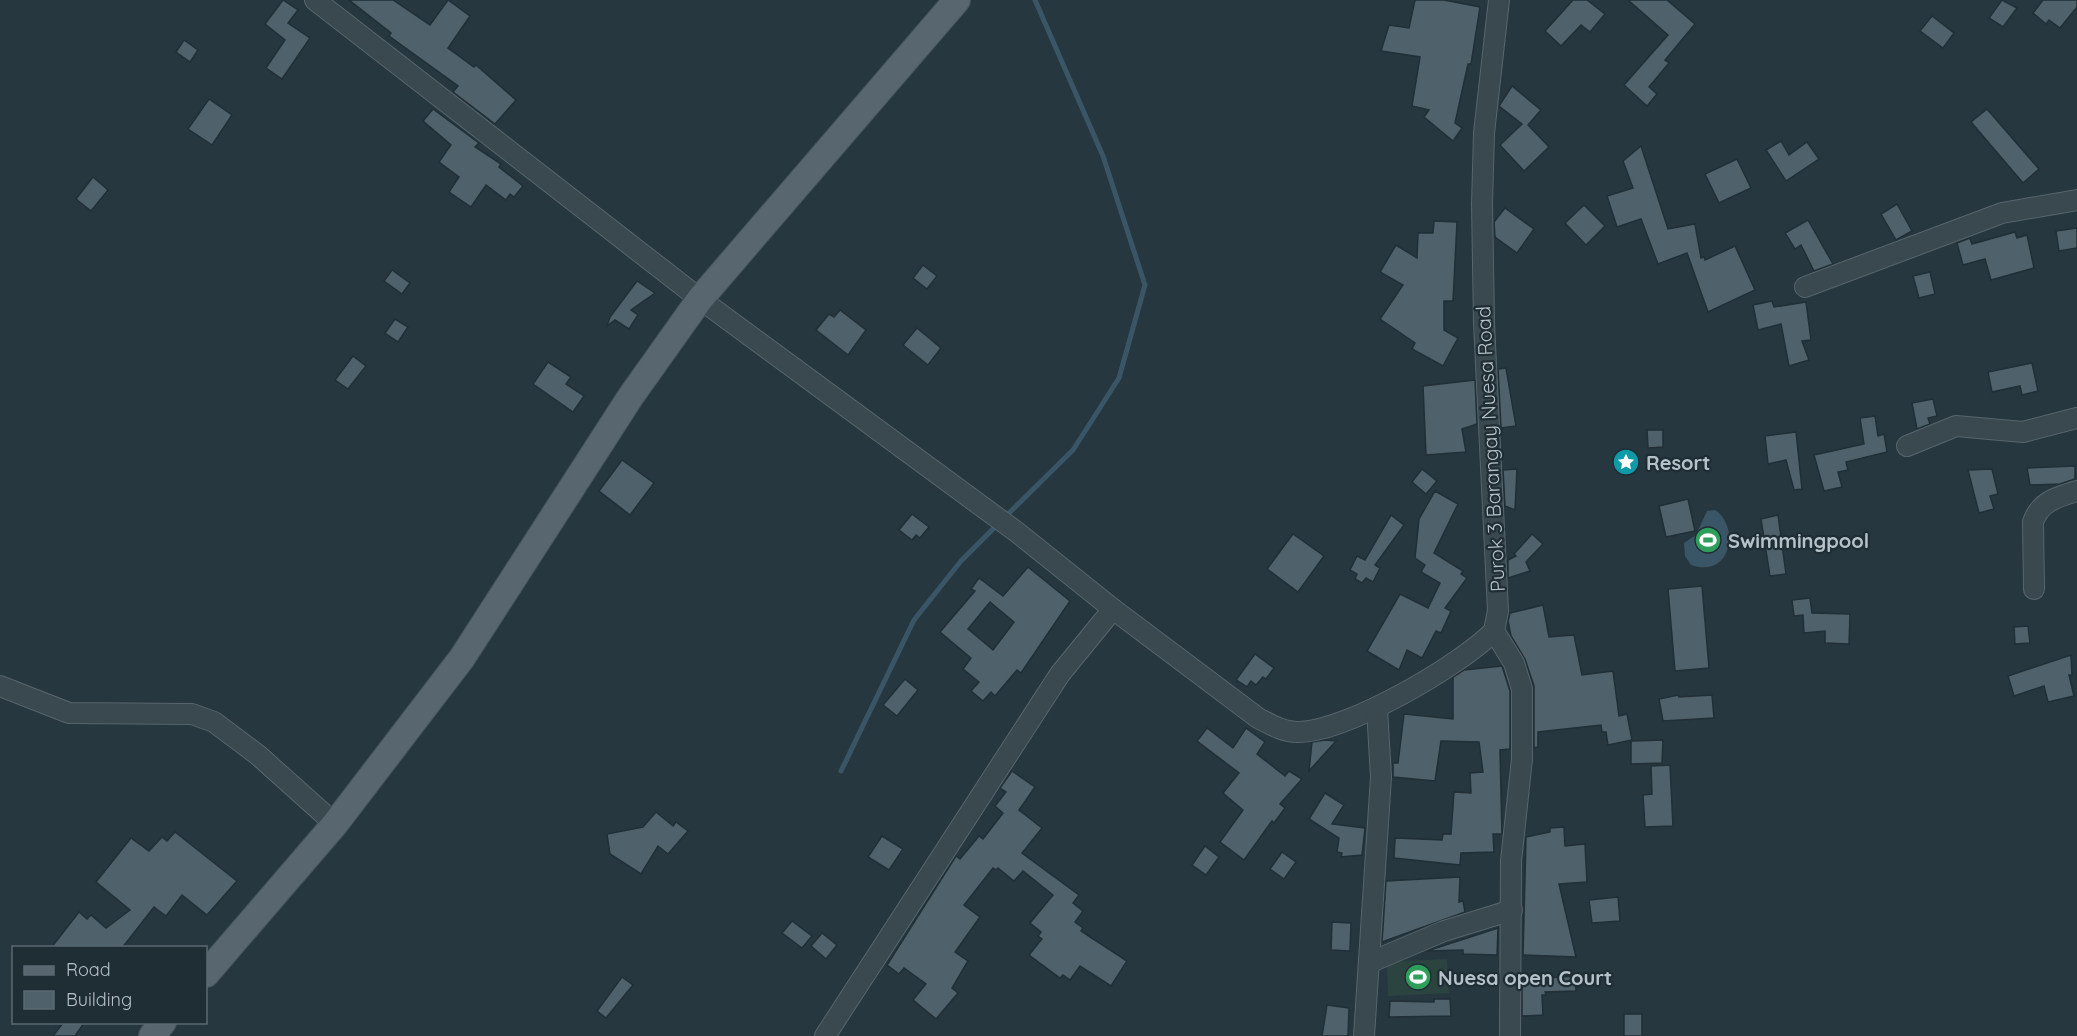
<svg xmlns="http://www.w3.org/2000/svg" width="2077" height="1036" font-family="Quicksand,sans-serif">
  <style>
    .green { fill: #2b4440 }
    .water { fill: #3a5666 }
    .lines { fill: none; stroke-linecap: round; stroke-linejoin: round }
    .stream { stroke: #3a5666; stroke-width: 5 }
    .building { fill: #4f616a; stroke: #212f37; stroke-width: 1.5; fill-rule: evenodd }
    .minor-casing { stroke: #58656d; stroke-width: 22 }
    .major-casing { stroke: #46545b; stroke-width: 28 }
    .minor { stroke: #3a484f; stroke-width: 20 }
    .major { stroke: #58676f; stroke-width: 26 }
    .labels { text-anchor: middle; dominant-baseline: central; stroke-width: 4.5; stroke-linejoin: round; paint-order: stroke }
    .street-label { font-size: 20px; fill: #b6c2ca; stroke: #1f2d35 }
    .poi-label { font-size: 20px; font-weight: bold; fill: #b6c2ca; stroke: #1f2d35; text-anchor: start }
  </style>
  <rect width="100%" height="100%" fill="#26373f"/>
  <path class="green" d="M 1447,959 L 1449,993 L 1388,996 L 1387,962 Z"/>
  <path class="water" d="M 1715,510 C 1740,526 1732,579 1691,565 L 1685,556 L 1684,543 L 1696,535 L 1707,511 Z"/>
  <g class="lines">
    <g class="stream">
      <path d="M 1004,518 L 1073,450 L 1119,378 L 1145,285 L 1103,156 L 1035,0"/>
      <path d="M 841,771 L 914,620 L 961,561 L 998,524"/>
    </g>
  </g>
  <g class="building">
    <path d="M 283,0 L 298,10 L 288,23 L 310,38 L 282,79 L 266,68 L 285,40 L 265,24 Z"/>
    <path d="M 349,0 L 393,0 L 430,25 L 448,0 L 470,16 L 448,48 L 474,67 L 476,65 L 516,100 L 495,124 L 453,92 L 458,86 L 389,36 L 391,33 Z"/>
    <path d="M 1415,0 L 1444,0 L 1480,7 L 1471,64 L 1468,64 L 1455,123 L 1462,128 L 1453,141 L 1424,117 L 1429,110 L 1412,106 L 1420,57 L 1381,51 L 1389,25 L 1409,28 Z"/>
    <path d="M 1573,0 L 1587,0 L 1605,14 L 1590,32 L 1581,25 L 1561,46 L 1545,31 Z"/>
    <path d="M 1628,0 L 1667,0 L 1695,24 L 1665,60 L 1669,63 L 1649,87 L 1657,94 L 1647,106 L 1624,85 L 1668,35 Z"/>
    <path d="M 2002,0 L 2017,8 L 2003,27 L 1989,18 Z"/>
    <path d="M 2043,0 L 2077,0 L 2077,7 L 2060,28 L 2049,20 L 2046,24 L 2033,13 Z"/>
    <path d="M 1932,16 L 1954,33 L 1943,48 L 1920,31 Z"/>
    <path d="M 184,40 L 198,50 L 190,62 L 176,52 Z"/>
    <path d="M 1512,86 L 1541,110 L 1528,125 L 1549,147 L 1524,171 L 1500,145 L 1522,124 L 1499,106 Z"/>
    <path d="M 209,99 L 232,115 L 212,145 L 188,129 Z"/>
    <path d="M 433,109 L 479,143 L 475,147 L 501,164 L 499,167 L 523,186 L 514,197 L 510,194 L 506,200 L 486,185 L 471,207 L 449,192 L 459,177 L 439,162 L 451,145 L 423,121 Z"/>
    <path d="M 1987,109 L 2039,169 L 2023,183 L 1971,122 Z"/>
    <path d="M 1781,141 L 1789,155 L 1807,142 L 1819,159 L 1786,181 L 1766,150 Z"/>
    <path d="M 1641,146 L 1668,229 L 1695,224 L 1701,258 L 1704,257 L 1705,260 L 1735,246 L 1755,290 L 1708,312 L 1687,253 L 1658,264 L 1641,219 L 1617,227 L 1607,196 L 1633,188 L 1623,161 Z"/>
    <path d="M 1737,159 L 1751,188 L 1719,203 L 1705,174 Z"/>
    <path d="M 93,177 L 108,190 L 91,211 L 76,199 Z"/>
    <path d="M 1897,204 L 1912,231 L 1896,240 L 1881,214 Z"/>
    <path d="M 1584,205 L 1605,226 L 1586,245 L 1565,223 Z"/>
    <path d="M 1505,208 L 1534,229 L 1517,253 L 1495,237 L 1494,222 Z"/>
    <path d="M 1808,220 L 1833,264 L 1814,271 L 1801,245 L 1795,249 L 1785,233 Z"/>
    <path d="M 1434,221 L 1457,222 L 1453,301 L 1444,301 L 1444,330 L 1458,338 L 1443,366 L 1412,349 L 1415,343 L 1380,319 L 1403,285 L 1380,272 L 1396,245 L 1417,258 L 1418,233 L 1433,233 Z"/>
    <path d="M 2077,228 L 2077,248 L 2059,251 L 2056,231 Z"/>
    <path d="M 2015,232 L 2017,238 L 2027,235 L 2034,268 L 1991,280 L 1985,259 L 1963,265 L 1957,243 L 1970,238 L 1972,244 Z"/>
    <path d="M 923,265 L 937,276 L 927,289 L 913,278 Z"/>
    <path d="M 392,270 L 410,283 L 402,294 L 384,281 Z"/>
    <path d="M 1930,272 L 1935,294 L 1919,298 L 1913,276 Z"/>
    <path d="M 637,281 L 655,293 L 631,310 L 638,315 L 629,329 L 615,320 L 607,326 L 610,317 Z"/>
    <path d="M 1772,301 L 1774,307 L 1806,302 L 1811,340 L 1802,341 L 1809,360 L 1789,366 L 1781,324 L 1758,330 L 1753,305 Z"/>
    <path d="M 840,310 L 866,330 L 848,355 L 816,330 L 829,314 L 834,317 Z"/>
    <path d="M 395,319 L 408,327 L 398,342 L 385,333 Z"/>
    <path d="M 917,328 L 941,348 L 928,365 L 903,345 Z"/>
    <path d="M 353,356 L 366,366 L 348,389 L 335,380 Z"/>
    <path d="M 548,362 L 571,377 L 566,384 L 584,396 L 573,412 L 533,384 Z"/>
    <path d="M 2032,363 L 2038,391 L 2022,395 L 2020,386 L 1992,392 L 1988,372 Z"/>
    <path d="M 1506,368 L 1516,426 L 1501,428 L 1498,369 Z"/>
    <path d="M 1475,380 L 1477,424 L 1462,429 L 1466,452 L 1426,455 L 1423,386 Z"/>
    <path d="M 1933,399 L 1937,416 L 1928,418 L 1930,424 L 1917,429 L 1912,403 Z"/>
    <path d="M 1875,416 L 1878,436 L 1884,434 L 1887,452 L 1846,462 L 1848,470 L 1838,472 L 1842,487 L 1824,491 L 1814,455 L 1864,444 L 1860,418 Z"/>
    <path d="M 1647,430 L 1663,430 L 1663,447 L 1648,448 Z"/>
    <path d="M 1796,432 L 1802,489 L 1794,490 L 1786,460 L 1768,464 L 1765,436 Z"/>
    <path d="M 622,460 L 654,483 L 630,515 L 599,491 Z"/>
    <path d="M 2075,466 L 2075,479 L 2060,484 L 2030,485 L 2027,468 Z"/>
    <path d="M 1422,469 L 1437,481 L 1426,494 L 1412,482 Z"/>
    <path d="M 1517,469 L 1515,510 L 1505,506 L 1503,470 Z"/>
    <path d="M 1992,469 L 1998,494 L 1990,496 L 1994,509 L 1979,513 L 1968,470 Z"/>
    <path d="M 1435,491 L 1458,504 L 1434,553 L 1463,571 L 1461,574 L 1467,578 L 1445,608 L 1451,611 L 1441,633 L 1436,631 L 1422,658 L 1407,650 L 1399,670 L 1367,651 L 1400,594 L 1428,608 L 1440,583 L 1421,572 L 1425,565 L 1415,558 L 1419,519 Z"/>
    <path d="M 1688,499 L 1695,531 L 1666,537 L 1659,506 Z"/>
    <path d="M 912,514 L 929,527 L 920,538 L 916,535 L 912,540 L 899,530 Z"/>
    <path d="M 1391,515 L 1404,525 L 1375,565 L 1380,568 L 1373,582 L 1366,578 L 1362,583 L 1355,579 L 1357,574 L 1350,570 L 1357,556 L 1365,560 Z"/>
    <path d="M 1778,515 L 1786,574 L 1770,576 L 1761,519 Z"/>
    <path d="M 1293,534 L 1324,556 L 1298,592 L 1267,569 Z"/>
    <path d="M 1532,534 L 1543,544 L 1526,562 L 1530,571 L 1508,578 L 1508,560 L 1516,556 L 1514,554 Z"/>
    <path d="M 1028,567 L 1070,601 L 1021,673 L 1017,670 L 995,696 L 991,692 L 983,701 L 971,691 L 979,682 L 963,669 L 971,658 L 940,632 L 975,591 L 971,589 L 979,578 L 1003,596 ZM 990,602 L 1014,622 L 993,650 L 968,629 Z"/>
    <path d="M 1702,586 L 1709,668 L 1675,671 L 1668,589 Z"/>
    <path d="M 1810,598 L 1812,613 L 1850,614 L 1849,644 L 1825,643 L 1825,631 L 1804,633 L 1803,615 L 1794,616 L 1792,600 Z"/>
    <path d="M 1543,605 L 1549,637 L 1574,635 L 1582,675 L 1613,671 L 1619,716 L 1627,714 L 1632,740 L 1608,745 L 1606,732 L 1602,732 L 1601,725 L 1538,732 L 1538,747 L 1534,748 L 1534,686 L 1525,659 L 1511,636 L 1508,621 L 1510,613 Z"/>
    <path d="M 2028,626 L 2030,643 L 2015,644 L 2014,627 Z"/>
    <path d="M 1255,654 L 1274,668 L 1266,679 L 1263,677 L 1256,685 L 1251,681 L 1247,687 L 1236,680 Z"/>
    <path d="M 2071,655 L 2072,675 L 2069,675 L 2074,696 L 2048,702 L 2044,686 L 2014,696 L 2008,676 Z"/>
    <path d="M 1502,666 L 1510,691 L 1510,749 L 1500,750 L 1502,834 L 1493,834 L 1494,852 L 1461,853 L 1460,865 L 1394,858 L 1395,838 L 1442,840 L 1443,834 L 1451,834 L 1454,792 L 1471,793 L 1470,773 L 1483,772 L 1479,742 L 1441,741 L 1435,781 L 1393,777 L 1393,763 L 1398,763 L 1404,714 L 1453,719 L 1453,677 L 1464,670 Z"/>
    <path d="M 905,679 L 918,690 L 897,716 L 883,705 Z"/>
    <path d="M 1678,695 L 1679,697 L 1712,695 L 1714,718 L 1663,721 L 1659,699 Z"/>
    <path d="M 1207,728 L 1233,748 L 1246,728 L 1265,742 L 1257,754 L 1285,776 L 1289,771 L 1302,779 L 1280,804 L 1285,808 L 1274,823 L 1272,821 L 1244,860 L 1220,842 L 1243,810 L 1223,793 L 1239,773 L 1197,741 Z"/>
    <path d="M 1325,740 L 1336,741 L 1309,771 L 1312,742 Z"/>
    <path d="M 1663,740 L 1662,763 L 1631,764 L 1631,741 Z"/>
    <path d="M 1670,765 L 1673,826 L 1645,827 L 1643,795 L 1652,794 L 1651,766 Z"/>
    <path d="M 1012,771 L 1035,787 L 1019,810 L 1042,828 L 1022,853 L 1079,895 L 1073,903 L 1083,911 L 1075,922 L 1083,928 L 1081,931 L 1127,961 L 1111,986 L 1080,966 L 1070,980 L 1063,975 L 1060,978 L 1029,955 L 1042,939 L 1038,936 L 1041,932 L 1030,923 L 1053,895 L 1023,871 L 1014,881 L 998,868 L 996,870 L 993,868 L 964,905 L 980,917 L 955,952 L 968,961 L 952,988 L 958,993 L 936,1019 L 913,1000 L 926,984 L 904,968 L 899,974 L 887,965 L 956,856 L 960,859 L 979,836 L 983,839 L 1003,813 L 995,806 L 1006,792 L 1000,788 Z"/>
    <path d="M 1325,793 L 1344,805 L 1332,824 L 1365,828 L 1362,855 L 1341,857 L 1342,853 L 1337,852 L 1339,838 L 1309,819 Z"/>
    <path d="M 656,812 L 673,826 L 676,822 L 688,831 L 668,854 L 658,846 L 641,874 L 610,854 L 607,834 L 643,827 Z"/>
    <path d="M 1564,827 L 1565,846 L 1585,844 L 1587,882 L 1559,884 L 1576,957 L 1523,955 L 1526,837 L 1550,832 L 1550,828 Z"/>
    <path d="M 175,832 L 237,881 L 207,915 L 182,895 L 166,916 L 154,907 L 122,948 L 51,948 L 79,912 L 87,919 L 91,915 L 106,928 L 130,910 L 96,882 L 131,838 L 149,851 L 162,837 L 167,841 Z"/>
    <path d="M 882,836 L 903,849 L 889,870 L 868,857 Z"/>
    <path d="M 1205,846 L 1219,857 L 1206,875 L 1192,865 Z"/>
    <path d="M 1282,852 L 1296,862 L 1284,879 L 1270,869 Z"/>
    <path d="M 1460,877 L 1459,902 L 1463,901 L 1465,912 L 1382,942 L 1386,881 Z"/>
    <path d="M 1618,897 L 1620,921 L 1592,923 L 1589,900 Z"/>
    <path d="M 792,921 L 812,936 L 802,948 L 782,933 Z"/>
    <path d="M 1332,922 L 1351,923 L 1350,951 L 1331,950 Z"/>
    <path d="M 1498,928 L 1497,955 L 1463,954 L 1463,950 L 1427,951 Z"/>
    <path d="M 822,933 L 837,945 L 826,959 L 811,946 Z"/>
    <path d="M 1575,976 L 1576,991 L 1545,992 L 1546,995 L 1542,995 L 1543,1015 L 1522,1016 L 1522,980 Z"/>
    <path d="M 622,977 L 633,985 L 606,1018 L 597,1011 Z"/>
    <path d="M 1434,999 L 1450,999 L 1451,1016 L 1389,1017 L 1390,1001 L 1434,1002 Z"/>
    <path d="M 1327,1005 L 1349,1008 L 1348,1036 L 1322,1036 Z"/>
    <rect x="1624" y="1014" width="18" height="22"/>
    <path d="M 63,1023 L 84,1023 L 75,1036 L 53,1036 Z"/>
  </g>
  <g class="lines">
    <defs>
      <g id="minor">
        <path d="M 315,0 L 700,299 L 1018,533 L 1113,609"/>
        <path d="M 1805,287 L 2002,213 L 2077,200"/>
        <path d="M 1907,446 L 1956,426 L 2023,432 L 2077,418"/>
        <path d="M 2034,589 L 2033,522 C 2040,501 2058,497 2077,491"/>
        <path d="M 1494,631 L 1514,663 L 1522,689 L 1522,759 L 1511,861 L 1510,1036"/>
        <path d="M 0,686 L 69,713 L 192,714 L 214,722 L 258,755 L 335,824"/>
        <path d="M 1371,962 L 1444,931 L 1512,910"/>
        <path d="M 825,1036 L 1060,674 L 1113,609 L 1258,718 C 1270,724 1283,732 1297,732 C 1345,733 1461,665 1494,631 L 1498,611 L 1484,323 L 1482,204 L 1484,133 L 1499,0"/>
        <path d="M 1364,1036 L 1381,777 L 1377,709"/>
      </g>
      <g id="major">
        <path d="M 206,974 L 335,824 L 462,658 L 631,396 L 700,299 L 957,0"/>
        <path d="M 152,1036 L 163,1022"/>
      </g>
    </defs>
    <use href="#minor" class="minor-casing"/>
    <use href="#major" class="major-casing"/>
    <use href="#minor" class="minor"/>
    <use href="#major" class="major"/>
  </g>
  <defs>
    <symbol id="sight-disc" viewBox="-11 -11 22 22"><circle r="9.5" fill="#0f9aa8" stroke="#1f2d35"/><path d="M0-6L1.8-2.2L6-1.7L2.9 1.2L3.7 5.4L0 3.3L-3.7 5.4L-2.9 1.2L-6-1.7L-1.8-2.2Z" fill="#fff"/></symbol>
    <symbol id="stadium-disc" viewBox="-11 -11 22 22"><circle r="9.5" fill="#2e9e5b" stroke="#1f2d35"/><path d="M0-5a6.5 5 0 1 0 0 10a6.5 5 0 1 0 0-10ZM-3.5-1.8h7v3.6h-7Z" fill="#fff"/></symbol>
  </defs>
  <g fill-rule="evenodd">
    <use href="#sight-disc" x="1611" y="447" width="30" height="30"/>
    <use href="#stadium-disc" x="1693" y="525" width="30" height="30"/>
    <use href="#stadium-disc" x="1403" y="962" width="30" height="30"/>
  </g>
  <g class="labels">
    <g class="street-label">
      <text transform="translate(1490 449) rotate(-93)">Purok 3 Barangay Nuesa Road</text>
    </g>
    <g class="poi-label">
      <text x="1646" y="462">Resort</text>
      <text x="1728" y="540">Swimmingpool</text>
      <text x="1438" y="977">Nuesa open Court</text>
    </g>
  </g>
  <rect x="12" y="946" width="195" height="78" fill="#1f2d35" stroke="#5b6971" stroke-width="1.5"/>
  <rect x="24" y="966" width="30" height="9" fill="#58676f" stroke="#5b6971" stroke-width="1.5"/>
  <text x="66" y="976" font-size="18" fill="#b6c2ca">Road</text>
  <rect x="24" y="991" width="30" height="18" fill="#4f616a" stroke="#5b6971" stroke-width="1.5"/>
  <text x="66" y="1006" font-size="18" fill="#b6c2ca">Building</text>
</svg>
